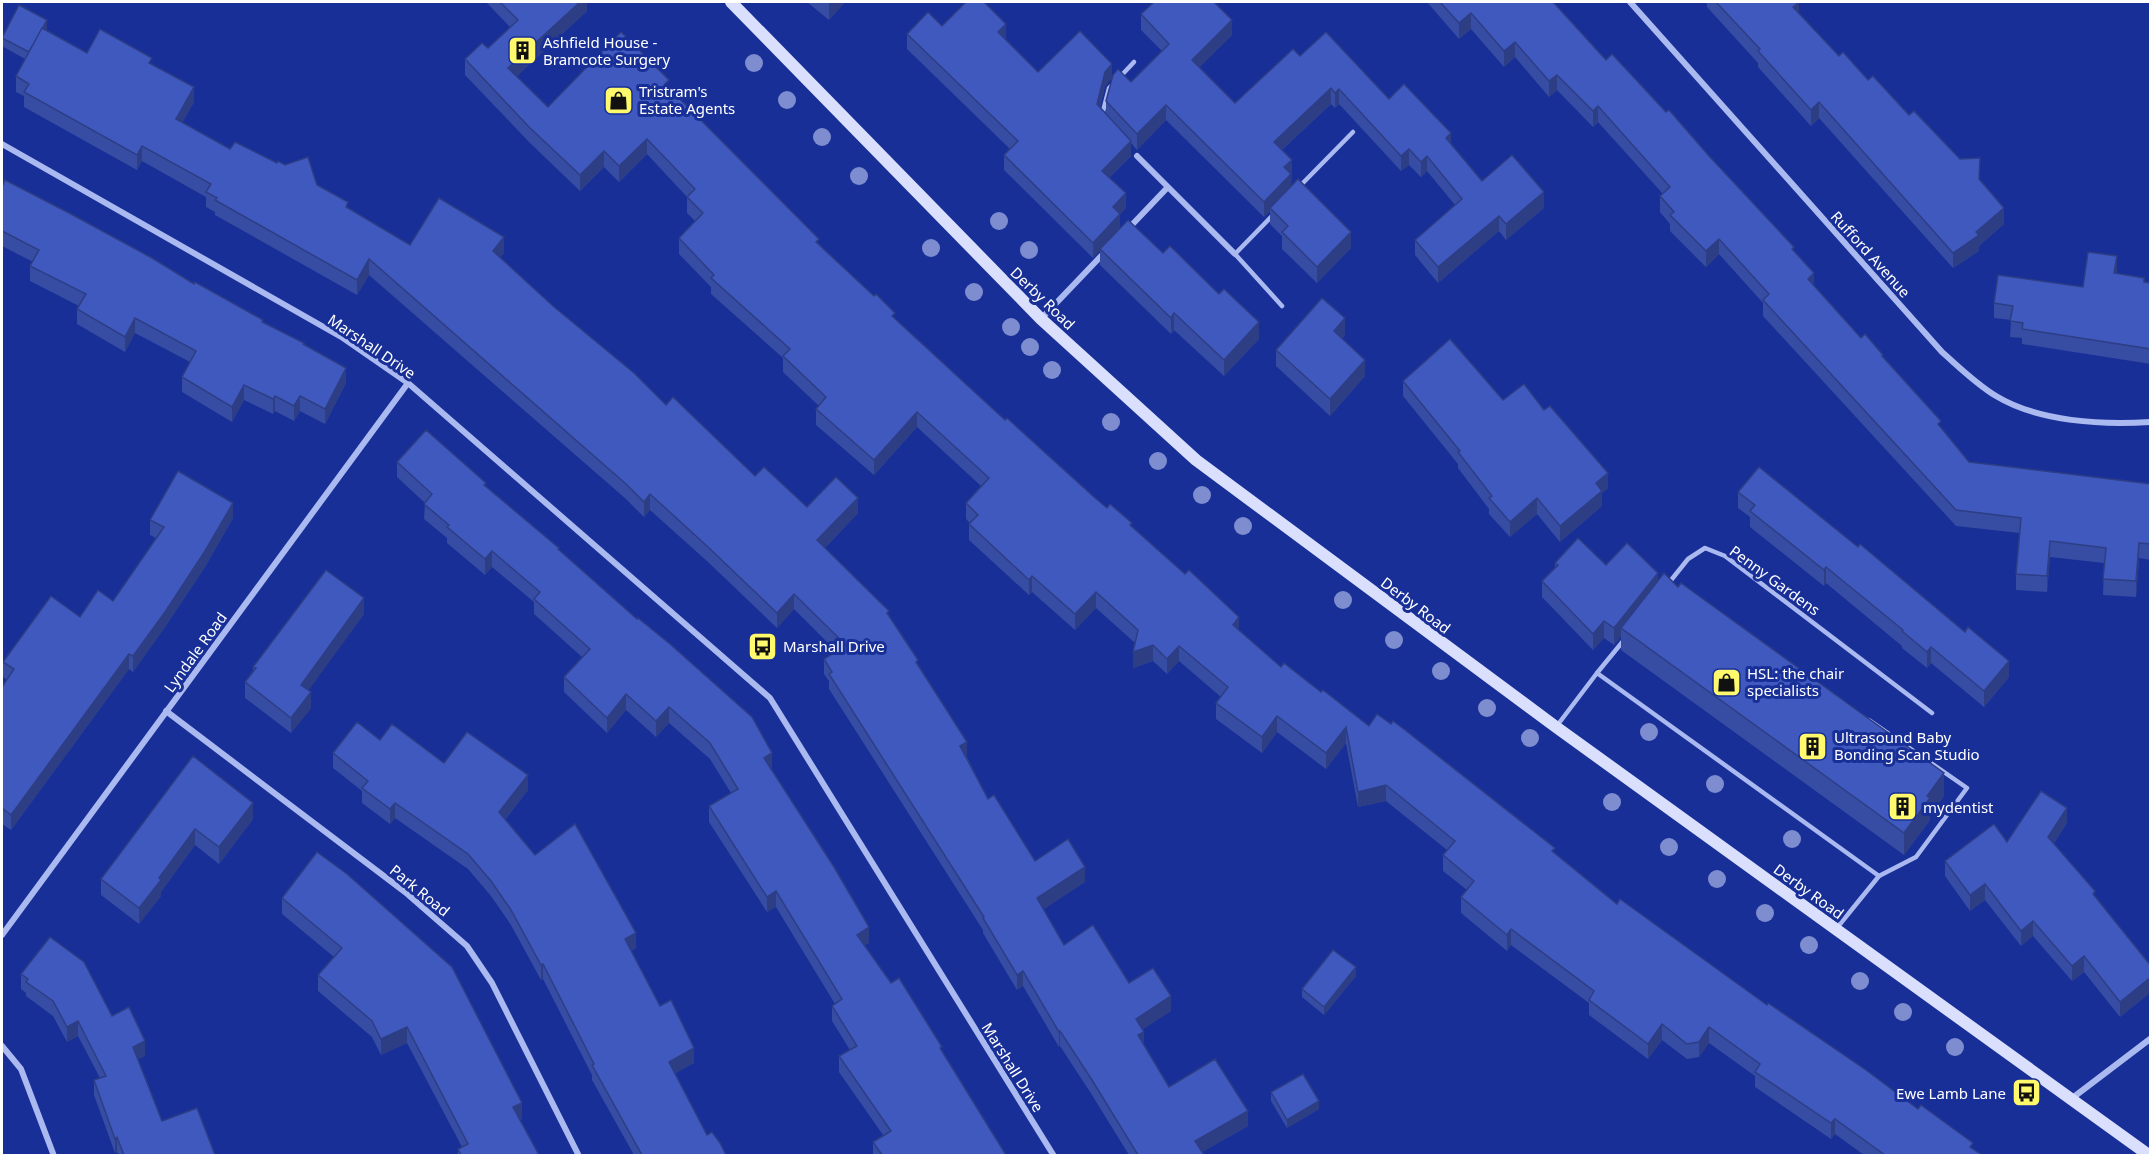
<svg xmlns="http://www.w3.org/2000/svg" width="2152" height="1157" font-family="'Noto Sans',sans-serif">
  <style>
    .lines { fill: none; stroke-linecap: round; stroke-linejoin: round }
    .service { stroke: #abb9f1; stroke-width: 4.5 }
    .minor { stroke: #abb9f1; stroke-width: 6 }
    .secondary { stroke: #d9dffc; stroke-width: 12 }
    .tree { fill: #7e8dcf }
    .wall { fill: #374da3 }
    .shaded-wall { fill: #2d3e85 }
    .building { fill: #4059be; stroke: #2d3e85; stroke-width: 1.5 }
    .labels { text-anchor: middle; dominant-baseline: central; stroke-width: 6; stroke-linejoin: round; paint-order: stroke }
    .poi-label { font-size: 15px; fill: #fff; stroke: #182f97; text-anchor: start }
    .street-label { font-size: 15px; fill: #fff; stroke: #182f97 }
  </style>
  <rect width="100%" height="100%" fill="#182f97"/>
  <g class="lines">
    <g class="service">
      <path d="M 1119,78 L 1134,62"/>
      <path d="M 1102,115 L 1109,88 L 1113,84"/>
      <path d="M 1298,188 L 1353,132"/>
      <path d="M 1274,214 L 1235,254 L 1282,306"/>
      <path d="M 1668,584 L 1688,559 L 1705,548 L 1725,556 L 1932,713"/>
      <path d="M 1597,673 L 1624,640"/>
      <path d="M 1869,720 L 1967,788 L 1916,857 L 1879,876"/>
      <path d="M 1556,727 L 1597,673 L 1879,876 L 1836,929"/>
    </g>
    <g class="minor">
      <path d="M 1630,2 L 1942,352 C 1959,367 1976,384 1996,396 C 2039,422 2102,425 2150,422"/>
      <path d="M 2,144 L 343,338 L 408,383 L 770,698 L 1054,1156"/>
      <path d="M 1137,156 L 1235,254"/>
      <path d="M 1128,229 L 1167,188"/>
      <path d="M 1041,319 L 1104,253"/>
      <path d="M 166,711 L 405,892 L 467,946 L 492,983 L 579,1156"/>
      <path d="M 2,935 L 408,383"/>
      <path d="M 2,1046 L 21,1069 L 54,1156"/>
      <path d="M 2071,1099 L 2150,1039"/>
    </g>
    <path class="secondary" d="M 731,2 L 1041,319 L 1196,460 L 1556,727 L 2150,1156"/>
  </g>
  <g class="tree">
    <circle cx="754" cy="63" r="9"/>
    <circle cx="787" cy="100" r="9"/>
    <circle cx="822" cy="137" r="9"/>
    <circle cx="859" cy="176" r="9"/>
    <circle cx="999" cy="221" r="9"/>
    <circle cx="931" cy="248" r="9"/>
    <circle cx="1029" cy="250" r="9"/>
    <circle cx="974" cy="292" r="9"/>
    <circle cx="1011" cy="327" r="9"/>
    <circle cx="1030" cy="347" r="9"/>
    <circle cx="1052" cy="370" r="9"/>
    <circle cx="1111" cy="422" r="9"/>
    <circle cx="1158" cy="461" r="9"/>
    <circle cx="1202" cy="495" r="9"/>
    <circle cx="1243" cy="526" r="9"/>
    <circle cx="1343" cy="600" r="9"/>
    <circle cx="1394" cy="640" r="9"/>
    <circle cx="1441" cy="671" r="9"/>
    <circle cx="1487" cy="708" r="9"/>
    <circle cx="1649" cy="732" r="9"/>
    <circle cx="1530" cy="738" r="9"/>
    <circle cx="1715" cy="784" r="9"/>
    <circle cx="1612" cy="802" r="9"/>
    <circle cx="1792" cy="839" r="9"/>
    <circle cx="1669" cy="847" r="9"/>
    <circle cx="1717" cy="879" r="9"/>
    <circle cx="1765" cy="913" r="9"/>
    <circle cx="1809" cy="945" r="9"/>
    <circle cx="1860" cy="981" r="9"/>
    <circle cx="1903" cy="1012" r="9"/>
    <circle cx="1955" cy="1047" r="9"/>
  </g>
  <g class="wall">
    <path d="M 486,2 L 587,2 L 587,11 L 517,76 L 548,107 L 669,88 L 819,244 L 895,319 L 1005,420 L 1107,508 L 1132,527 L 1239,631 L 1281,667 L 1321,692 L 1369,726 L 1555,853 L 1617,904 L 1767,1005 L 1982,1155 L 1864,1155 L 1835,1134 L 1831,1139 L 1755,1087 L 1755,1076 L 1709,1043 L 1699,1057 L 1687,1059 L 1662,1040 L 1648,1059 L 1589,1015 L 1589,1003 L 1511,945 L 1507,951 L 1461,913 L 1461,897 L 1467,890 L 1443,871 L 1443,855 L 1447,850 L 1386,801 L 1358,807 L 1346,743 L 1326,769 L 1277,732 L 1262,753 L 1216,719 L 1216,703 L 1221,697 L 1179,661 L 1167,674 L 1153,661 L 1133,668 L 1135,643 L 1096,608 L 1075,630 L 1032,592 L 1029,595 L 969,540 L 969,524 L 970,523 L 966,519 L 966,503 L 981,486 L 917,427 L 874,475 L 816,425 L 816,409 L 819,406 L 783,372 L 783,358 L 711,294 L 711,287 L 679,254 L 679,238 L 695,221 L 687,213 L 687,197 L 647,154 L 619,182 L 604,167 L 580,191 L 529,142 L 465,75 L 465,59 L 488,48 L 510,27 Z"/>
    <path d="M 807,2 L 845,2 L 829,20 Z"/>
    <path d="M 1427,2 L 1553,2 L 1606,60 L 1666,112 L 1709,156 L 1794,251 L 1814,286 L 1861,338 L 1883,357 L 1969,462 L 2151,484 L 2151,560 L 2139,558 L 2136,597 L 2103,595 L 2104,563 L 2050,557 L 2047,592 L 2016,590 L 2016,574 L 2020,533 L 1956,526 L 1763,316 L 1763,303 L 1719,254 L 1706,267 L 1670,231 L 1670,224 L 1660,212 L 1660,196 L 1663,194 L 1598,122 L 1593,127 L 1557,90 L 1549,97 L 1515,57 L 1504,67 L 1471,29 L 1459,39 Z"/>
    <path d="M 1705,2 L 1799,2 L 1799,14 L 1839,56 L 1909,115 L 1979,180 L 2004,224 L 1979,246 L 1979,251 L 1953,268 L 1819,118 L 1811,126 L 1758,67 L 1758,63 L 1707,7 L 1707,4 Z"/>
    <path d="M 1141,14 L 1232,35 L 1199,67 L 1235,103 L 1300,56 L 1389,99 L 1451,144 L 1482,181 L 1544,208 L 1506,240 L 1499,231 L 1438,283 L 1415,255 L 1415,240 L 1455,205 L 1427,171 L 1421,177 L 1409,165 L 1401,171 L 1339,104 L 1335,108 L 1331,104 L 1282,150 L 1292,160 L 1291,186 L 1351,248 L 1317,283 L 1282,249 L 1282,236 L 1270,224 L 1270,211 L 1264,217 L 1166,120 L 1137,150 L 1131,143 L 1131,156 L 1109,178 L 1126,208 L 1120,214 L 1120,228 L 1163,253 L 1259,339 L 1224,376 L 1174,330 L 1171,334 L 1100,265 L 1100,250 L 1093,258 L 1004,170 L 1004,155 L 1010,149 L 907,49 L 907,34 L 942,26 L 1006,39 L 1006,40 L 1038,72 L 1105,87 L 1100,107 L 1106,114 L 1106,101 L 1131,82 L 1162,51 L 1141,30 Z"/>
    <path d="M 47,29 L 46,30 L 87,53 L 152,64 L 194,102 L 182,123 L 230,149 L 317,185 L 348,209 L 410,245 L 504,253 L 500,257 L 553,306 L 666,405 L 755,476 L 807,507 L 858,513 L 825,548 L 889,616 L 918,666 L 967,757 L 988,799 L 1035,861 L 1085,882 L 1043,909 L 1064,945 L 1129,983 L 1171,1011 L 1143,1029 L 1144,1045 L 1169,1087 L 1248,1126 L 1202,1152 L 1204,1155 L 1129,1155 L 1092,1095 L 1060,1046 L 1059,1047 L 1023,986 L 1017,990 L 983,933 L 983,930 L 829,689 L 829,681 L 824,674 L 824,659 L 836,651 L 794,609 L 777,628 L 708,562 L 650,510 L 644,517 L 626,499 L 369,275 L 357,295 L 215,215 L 215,212 L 206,207 L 206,197 L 142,161 L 137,170 L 24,107 L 24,96 L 16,92 L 16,76 L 25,59 L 2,46 L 2,38 Z"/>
    <path d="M 2,187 L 194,284 L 304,344 L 346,383 L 325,424 L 300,411 L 294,421 L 275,411 L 273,414 L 244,400 L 232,422 L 182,392 L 182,377 L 190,362 L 135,333 L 125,352 L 77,324 L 77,309 L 79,306 L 30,281 L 30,266 L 33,262 L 2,246 Z"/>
    <path d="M 2117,271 L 2116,274 L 2151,283 L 2151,364 L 2022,344 L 2022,338 L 2010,337 L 2011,320 L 1994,318 L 1994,303 L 2083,287 Z"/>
    <path d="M 1345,335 L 1342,338 L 1365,376 L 1330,416 L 1276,366 L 1276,350 Z"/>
    <path d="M 1403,381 L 1503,400 L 1544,410 L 1608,488 L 1602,493 L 1602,506 L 1560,542 L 1537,514 L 1510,537 L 1489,514 L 1489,509 L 1458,468 L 1458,464 L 1403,396 Z"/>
    <path d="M 397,462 L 486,487 L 559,551 L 772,768 L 771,769 L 869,943 L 864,945 L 942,1052 L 1006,1155 L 873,1155 L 873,1142 L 883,1135 L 839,1072 L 839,1056 L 850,1050 L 832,1021 L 832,1006 L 835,1004 L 776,907 L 767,912 L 709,822 L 709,806 L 731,793 L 710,759 L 669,723 L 656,737 L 626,710 L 607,733 L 564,692 L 564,677 L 582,657 L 534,614 L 534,602 L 492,567 L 485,575 L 447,543 L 447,538 L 424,519 L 425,503 L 397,477 Z"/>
    <path d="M 1738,492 L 2009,677 L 1984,707 L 1931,663 L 1927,668 L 1902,648 L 1902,646 L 1826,583 L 1824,586 L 1750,527 L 1750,517 L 1738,508 Z"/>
    <path d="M 233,518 L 205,567 L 165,627 L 133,672 L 129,669 L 11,830 L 2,824 L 2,687 L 7,680 L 3,677 L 3,662 L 80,617 L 113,601 L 156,538 L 150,535 L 150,520 Z"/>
    <path d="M 1555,563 L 1606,565 L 1678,587 L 1944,796 L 1930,815 L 1930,820 L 1904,855 L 1621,650 L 1621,636 L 1614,645 L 1604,638 L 1593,650 L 1542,597 L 1542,581 L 1555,568 Z"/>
    <path d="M 364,614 L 308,690 L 311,708 L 291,733 L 245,698 L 245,682 L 253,671 L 253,667 Z"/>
    <path d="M 380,740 L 444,763 L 528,790 L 505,820 L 535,855 L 636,948 L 631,951 L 660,1006 L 694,1063 L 675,1073 L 707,1135 L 726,1155 L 634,1155 L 592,1080 L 592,1075 L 543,979 L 541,980 L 511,925 L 491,896 L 468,869 L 395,818 L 390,824 L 362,803 L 362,791 L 333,768 L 333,753 Z"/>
    <path d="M 193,756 L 253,819 L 219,864 L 195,845 L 161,892 L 161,896 L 139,924 L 101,895 L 101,879 Z"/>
    <path d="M 2067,823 L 2054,843 L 2095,897 L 2151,966 L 2151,992 L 2120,1017 L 2084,972 L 2072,981 L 2033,936 L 2021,946 L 1985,900 L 1970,911 L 1945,876 L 1945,861 Z"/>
    <path d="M 317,852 L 522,1119 L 520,1120 L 539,1155 L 458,1155 L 458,1149 L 462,1147 L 407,1043 L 381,1055 L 372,1037 L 318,991 L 318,975 L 334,957 L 282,914 L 282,898 Z"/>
    <path d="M 21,974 L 112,1016 L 145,1056 L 138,1059 L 162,1121 L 215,1155 L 119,1155 L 117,1152 L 115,1153 L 94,1095 L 94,1080 L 100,1078 L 78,1036 L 67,1042 L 53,1016 L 26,996 L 26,993 L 21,989 Z"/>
    <path d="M 1356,976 L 1324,1015 L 1302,997 L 1302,989 Z"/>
    <path d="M 1271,1092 L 1319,1109 L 1287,1128 L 1271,1101 Z"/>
  </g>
  <g class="shaded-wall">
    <path d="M 580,2 L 587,2 L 587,11 L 508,84 L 508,68 Z"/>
    <path d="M 829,2 L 845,2 L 829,20 Z"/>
    <path d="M 1799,2 L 1799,17 L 1793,7 Z"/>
    <path d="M 1471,13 L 1471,29 L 1459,39 L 1459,23 Z"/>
    <path d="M 47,20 L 47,29 L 29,61 L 29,53 Z"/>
    <path d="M 1232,20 L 1232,35 L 1192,75 L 1192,60 Z"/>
    <path d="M 1006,24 L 1006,39 L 998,47 L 998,32 Z"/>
    <path d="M 1515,42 L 1515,57 L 1504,67 L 1504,51 Z"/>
    <path d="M 1112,64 L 1112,78 L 1105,87 L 1097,119 L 1097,104 L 1105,72 Z"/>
    <path d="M 1557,75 L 1557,90 L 1549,97 L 1549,81 Z"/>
    <path d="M 194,87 L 194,102 L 176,134 L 176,119 Z"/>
    <path d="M 1331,88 L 1331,104 L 1274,157 L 1274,142 Z"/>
    <path d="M 1339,89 L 1339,104 L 1335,108 L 1335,93 Z"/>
    <path d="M 1819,102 L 1819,118 L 1811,126 L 1811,110 Z"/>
    <path d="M 1166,105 L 1166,120 L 1137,150 L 1137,134 Z"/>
    <path d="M 1598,106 L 1598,122 L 1593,127 L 1593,111 Z"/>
    <path d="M 1451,133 L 1451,149 L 1446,138 Z"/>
    <path d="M 647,139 L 647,154 L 619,182 L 619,166 Z"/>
    <path d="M 1131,141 L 1131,156 L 1102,185 L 1102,171 Z"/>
    <path d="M 142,146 L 142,161 L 137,170 L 137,155 Z"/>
    <path d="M 1409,149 L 1409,165 L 1401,171 L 1401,156 Z"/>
    <path d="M 604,151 L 604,167 L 580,191 L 580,175 Z"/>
    <path d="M 1427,156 L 1427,171 L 1421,177 L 1421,162 Z"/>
    <path d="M 1292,160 L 1291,190 L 1270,208 L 1270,211 L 1264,217 L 1264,202 L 1284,167 Z"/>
    <path d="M 1544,192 L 1544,208 L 1506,240 L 1506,224 Z"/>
    <path d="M 1126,193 L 1126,208 L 1120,214 L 1120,229 L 1093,258 L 1093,243 L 1113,207 Z"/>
    <path d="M 2004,208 L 2004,224 L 1979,246 L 1979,251 L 1953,268 L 1953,253 Z"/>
    <path d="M 1499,216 L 1499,231 L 1438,283 L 1438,267 Z"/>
    <path d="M 1351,232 L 1351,248 L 1317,283 L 1317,267 Z"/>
    <path d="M 504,237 L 504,253 L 493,266 L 493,251 Z"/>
    <path d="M 1719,239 L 1719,254 L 1706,267 L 1706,251 Z"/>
    <path d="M 2117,256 L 2117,271 L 2114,288 L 2114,273 Z"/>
    <path d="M 369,259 L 369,275 L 357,295 L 357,280 Z"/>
    <path d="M 1814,273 L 1814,289 L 1808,279 Z"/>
    <path d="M 1174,313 L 1174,330 L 1171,334 L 1171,318 Z"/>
    <path d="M 135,318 L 135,333 L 125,352 L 125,337 Z"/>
    <path d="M 1345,318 L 1345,335 L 1334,347 L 1334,331 Z"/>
    <path d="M 1259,322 L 1259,339 L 1224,376 L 1224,360 Z"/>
    <path d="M 1365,360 L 1365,376 L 1330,416 L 1330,399 Z"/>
    <path d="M 346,368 L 346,383 L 325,424 L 325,409 Z"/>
    <path d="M 244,385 L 244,400 L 232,422 L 232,407 Z"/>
    <path d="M 275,396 L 275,411 L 273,414 L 273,399 Z"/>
    <path d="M 300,396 L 300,411 L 294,421 L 294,406 Z"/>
    <path d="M 917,412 L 917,427 L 874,475 L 874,460 Z"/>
    <path d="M 1608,473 L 1608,488 L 1602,493 L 1602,506 L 1560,542 L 1560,526 L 1596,483 Z"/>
    <path d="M 650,494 L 650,510 L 644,517 L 644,502 Z"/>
    <path d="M 858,498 L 858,513 L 817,556 L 817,540 Z"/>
    <path d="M 1537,498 L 1537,514 L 1510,537 L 1510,522 Z"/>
    <path d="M 233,503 L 233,518 L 205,567 L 165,627 L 133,672 L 133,656 Z"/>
    <path d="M 2050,541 L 2050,557 L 2047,592 L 2047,576 Z"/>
    <path d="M 2139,543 L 2139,558 L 2136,597 L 2136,581 Z"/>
    <path d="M 492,551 L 492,567 L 485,575 L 485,559 Z"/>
    <path d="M 1826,567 L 1826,583 L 1824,586 L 1824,570 Z"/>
    <path d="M 1658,573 L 1658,589 L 1621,628 L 1621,636 L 1614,645 L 1614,628 Z"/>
    <path d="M 1032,576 L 1032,592 L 1029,595 L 1029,580 Z"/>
    <path d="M 1096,592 L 1096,608 L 1075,630 L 1075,614 Z"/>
    <path d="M 794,594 L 794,609 L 777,628 L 777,613 Z"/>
    <path d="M 364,598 L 364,614 L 301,701 L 301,685 Z"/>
    <path d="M 1239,617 L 1239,633 L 1233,625 Z"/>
    <path d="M 1604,621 L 1604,638 L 1593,650 L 1593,634 Z"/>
    <path d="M 1153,645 L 1153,661 L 1133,668 L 1133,652 Z"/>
    <path d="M 1179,646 L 1179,661 L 1167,674 L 1167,659 Z"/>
    <path d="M 1931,647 L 1931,663 L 1927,668 L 1927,652 Z"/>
    <path d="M 129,654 L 129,669 L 11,830 L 11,815 Z"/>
    <path d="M 2009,661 L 2009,677 L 1984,707 L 1984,691 Z"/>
    <path d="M 311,692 L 311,708 L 291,733 L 291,718 Z"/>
    <path d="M 626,694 L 626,710 L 607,733 L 607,718 Z"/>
    <path d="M 669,707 L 669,723 L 656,737 L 656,721 Z"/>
    <path d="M 1277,716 L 1277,732 L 1262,753 L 1262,737 Z"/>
    <path d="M 1346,727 L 1346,743 L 1326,769 L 1326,753 Z"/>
    <path d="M 967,742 L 967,757 L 960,761 L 960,746 Z"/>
    <path d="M 772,753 L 772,768 L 764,773 L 764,758 Z"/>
    <path d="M 1944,773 L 1944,796 L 1930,815 L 1930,820 L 1904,855 L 1904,833 L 1927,796 Z"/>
    <path d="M 528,775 L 528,790 L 499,827 L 499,812 Z"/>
    <path d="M 1386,785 L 1386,801 L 1358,807 L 1358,792 Z"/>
    <path d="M 253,803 L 253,819 L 219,864 L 219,847 Z"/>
    <path d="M 395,803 L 395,818 L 390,824 L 390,809 Z"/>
    <path d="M 2067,808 L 2067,823 L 2048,852 L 2048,837 Z"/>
    <path d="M 195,829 L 195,845 L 161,892 L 161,896 L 139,924 L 139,908 L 159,878 Z"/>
    <path d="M 1085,867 L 1085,882 L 1037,914 L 1037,898 Z"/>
    <path d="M 1985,884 L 1985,900 L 1970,911 L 1970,895 Z"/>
    <path d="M 776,891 L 776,907 L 767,912 L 767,897 Z"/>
    <path d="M 2033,921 L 2033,936 L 2021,946 L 2021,931 Z"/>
    <path d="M 869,927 L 869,943 L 857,950 L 857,935 Z"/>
    <path d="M 1511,929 L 1511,945 L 1507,951 L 1507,935 Z"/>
    <path d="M 636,933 L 636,948 L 625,954 L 625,939 Z"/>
    <path d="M 2084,956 L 2084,972 L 2072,981 L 2072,966 Z"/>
    <path d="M 543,964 L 543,979 L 541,980 L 541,965 Z"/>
    <path d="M 1356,967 L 1356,976 L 1324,1015 L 1324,1007 Z"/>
    <path d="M 1023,971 L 1023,986 L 1017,990 L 1017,975 Z"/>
    <path d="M 2151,977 L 2151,992 L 2120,1017 L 2120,1002 Z"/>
    <path d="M 1171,996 L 1171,1011 L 1136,1034 L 1136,1019 Z"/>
    <path d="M 78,1021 L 78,1036 L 67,1042 L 67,1027 Z"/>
    <path d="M 1662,1024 L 1662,1040 L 1648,1059 L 1648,1044 Z"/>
    <path d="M 407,1027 L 407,1043 L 381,1055 L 381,1039 Z"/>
    <path d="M 1709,1027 L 1709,1043 L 1699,1057 L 1699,1042 Z"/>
    <path d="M 1060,1031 L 1060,1046 L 1059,1047 L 1059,1032 Z"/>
    <path d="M 1144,1032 L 1144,1047 L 1138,1035 Z"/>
    <path d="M 145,1041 L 145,1056 L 133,1061 L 133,1047 Z"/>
    <path d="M 694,1048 L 694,1063 L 669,1077 L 669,1062 Z"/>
    <path d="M 1319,1101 L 1319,1109 L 1287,1128 L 1287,1120 Z"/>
    <path d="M 522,1103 L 522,1119 L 513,1123 L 513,1107 Z"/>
    <path d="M 1248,1111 L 1248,1126 L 1197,1155 L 1195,1141 Z"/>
    <path d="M 1835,1119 L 1835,1134 L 1831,1139 L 1831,1123 Z"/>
    <path d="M 117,1137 L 117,1152 L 115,1153 L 115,1139 Z"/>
  </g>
  <g class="building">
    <path d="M 500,2 L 580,2 L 508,68 L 548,107 L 621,32 L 669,80 L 665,84 L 819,239 L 816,242 L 874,296 L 876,294 L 895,313 L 892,316 L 1005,420 L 1007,418 L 1094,497 L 1107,508 L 1110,504 L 1132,523 L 1130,525 L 1185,574 L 1189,570 L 1239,617 L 1233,625 L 1281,667 L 1284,663 L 1321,692 L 1323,690 L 1369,726 L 1377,714 L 1391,724 L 1393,721 L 1405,730 L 1555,848 L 1552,851 L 1617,904 L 1620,899 L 1767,1005 L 1768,1003 L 1866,1070 L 1918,1109 L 1921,1105 L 1973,1143 L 1970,1147 L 1982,1155 L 1885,1155 L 1835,1119 L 1831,1123 L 1755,1072 L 1760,1064 L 1709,1027 L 1699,1042 L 1687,1044 L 1662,1024 L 1648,1044 L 1589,1000 L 1594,991 L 1511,929 L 1507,935 L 1461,897 L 1474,881 L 1443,855 L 1455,841 L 1386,785 L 1358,792 L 1346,727 L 1326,753 L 1277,716 L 1262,737 L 1216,703 L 1228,687 L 1179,646 L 1167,659 L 1153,645 L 1133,652 L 1138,630 L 1096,592 L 1075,614 L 1032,576 L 1029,580 L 969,524 L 978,515 L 966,503 L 989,478 L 917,412 L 874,460 L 816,409 L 826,397 L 783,356 L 790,349 L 711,278 L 714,275 L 679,238 L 703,213 L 687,197 L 695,189 L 647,139 L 619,166 L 604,151 L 580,175 L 529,127 L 465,59 L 482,43 L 488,48 L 518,20 Z"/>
    <path d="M 966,2 L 984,2 L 1006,24 L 998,32 L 1038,72 L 1080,31 L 1112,64 L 1105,72 L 1097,104 L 1131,141 L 1102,171 L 1126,193 L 1113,207 L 1120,214 L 1093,243 L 1004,155 L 1018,141 L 907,34 L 928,12 L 942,26 Z"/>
    <path d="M 1154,2 L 1214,2 L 1232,20 L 1192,60 L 1235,103 L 1293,49 L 1300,56 L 1326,32 L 1389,99 L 1404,84 L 1451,133 L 1446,138 L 1482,181 L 1512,155 L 1544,192 L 1506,224 L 1499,216 L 1438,267 L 1415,240 L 1462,199 L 1427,156 L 1421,162 L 1409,149 L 1401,156 L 1339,89 L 1335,93 L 1331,88 L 1274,142 L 1292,160 L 1284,167 L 1291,174 L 1264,202 L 1166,105 L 1137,134 L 1106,101 L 1113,75 L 1118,69 L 1131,82 L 1169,44 L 1141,14 Z"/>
    <path d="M 1440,2 L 1553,2 L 1606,60 L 1612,54 L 1666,112 L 1669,110 L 1709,156 L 1794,247 L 1792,249 L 1814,273 L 1808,279 L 1861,338 L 1865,334 L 1883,355 L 1882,356 L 1941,421 L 1938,424 L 1969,462 L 2151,484 L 2151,544 L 2139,543 L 2136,581 L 2103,579 L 2106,548 L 2050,541 L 2047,576 L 2016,574 L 2021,518 L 1956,510 L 1763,300 L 1769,294 L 1719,239 L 1706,251 L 1670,215 L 1674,212 L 1660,196 L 1670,187 L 1598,106 L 1593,111 L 1557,75 L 1549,81 L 1515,42 L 1504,51 L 1471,13 L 1459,23 Z"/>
    <path d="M 1716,2 L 1799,2 L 1793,7 L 1839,56 L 1843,52 L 1868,80 L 1873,76 L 1909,115 L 1914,111 L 1960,159 L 1980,158 L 1979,179 L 2004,208 L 1976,232 L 1979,235 L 1953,253 L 1819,102 L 1811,110 L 1758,51 L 1760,49 Z"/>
    <path d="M 19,5 L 47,20 L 29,52 L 2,38 Z"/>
    <path d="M 42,28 L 87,53 L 100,29 L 152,58 L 149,63 L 194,87 L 176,119 L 230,149 L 235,142 L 277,163 L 278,161 L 285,165 L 308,157 L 317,185 L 348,202 L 346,207 L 410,245 L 439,198 L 504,237 L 493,251 L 553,306 L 634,373 L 666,405 L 673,397 L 755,476 L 764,467 L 807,507 L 836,477 L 858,498 L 817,540 L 889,611 L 887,613 L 918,660 L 916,662 L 967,742 L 960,746 L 988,799 L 994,795 L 1035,861 L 1068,839 L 1085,867 L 1037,898 L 1064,945 L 1093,925 L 1129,983 L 1153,968 L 1171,996 L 1136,1019 L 1144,1032 L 1138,1035 L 1169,1087 L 1215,1059 L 1248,1111 L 1195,1141 L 1204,1155 L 1138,1155 L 1092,1080 L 1060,1031 L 1059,1032 L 1023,971 L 1017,975 L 983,918 L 984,917 L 829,674 L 832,672 L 824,659 L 846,645 L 794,594 L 777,613 L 708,547 L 650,494 L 644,502 L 626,484 L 369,259 L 357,280 L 215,200 L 217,198 L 206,192 L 211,184 L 142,146 L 137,155 L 24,92 L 29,84 L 16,76 Z"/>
    <path d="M 1298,179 L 1351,232 L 1317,267 L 1282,232 L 1288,226 L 1270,208 Z"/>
    <path d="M 5,180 L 71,214 L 152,258 L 194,284 L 195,282 L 263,320 L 262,322 L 304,343 L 303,344 L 346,368 L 325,409 L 300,396 L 294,406 L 275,396 L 273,399 L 244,385 L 232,407 L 182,377 L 196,351 L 135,318 L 125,337 L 77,309 L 86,294 L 30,266 L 39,250 L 2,231 L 2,187 Z"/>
    <path d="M 1128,220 L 1163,253 L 1170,246 L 1219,294 L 1224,289 L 1259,322 L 1224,360 L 1174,313 L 1171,318 L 1100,249 Z"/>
    <path d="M 2088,252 L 2117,256 L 2114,273 L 2144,278 L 2144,282 L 2151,283 L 2151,349 L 2022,329 L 2023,323 L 2010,321 L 2013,306 L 1994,303 L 1998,275 L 2083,287 Z"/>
    <path d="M 1322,298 L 1345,318 L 1334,331 L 1365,360 L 1330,399 L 1276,350 Z"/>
    <path d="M 1450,339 L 1503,400 L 1524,384 L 1544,410 L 1550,406 L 1608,473 L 1596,483 L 1602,491 L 1560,526 L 1537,498 L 1510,522 L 1489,498 L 1492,496 L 1458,452 L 1460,451 L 1403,381 Z"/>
    <path d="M 426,430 L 486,483 L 484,485 L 559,548 L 558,549 L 637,619 L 638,618 L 670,644 L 752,717 L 772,753 L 764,758 L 834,867 L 869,927 L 857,935 L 891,983 L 899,978 L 942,1047 L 940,1048 L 1006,1155 L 882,1155 L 873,1142 L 891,1131 L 839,1056 L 857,1046 L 832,1006 L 842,999 L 776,891 L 767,897 L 709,806 L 738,789 L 710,743 L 669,707 L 656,721 L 626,694 L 607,718 L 564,677 L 590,649 L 534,599 L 540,592 L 492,551 L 485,559 L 447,527 L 449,525 L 424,504 L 432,494 L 397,462 Z"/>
    <path d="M 1759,467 L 1858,547 L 1860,544 L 1965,632 L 1968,627 L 2009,661 L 1984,691 L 1931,647 L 1927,652 L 1902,631 L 1903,630 L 1826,567 L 1824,570 L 1750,511 L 1755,505 L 1738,492 Z"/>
    <path d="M 178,471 L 233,503 L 205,551 L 165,612 L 133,656 L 129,654 L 11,815 L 2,808 L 2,687 L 14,669 L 3,662 L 51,596 L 80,617 L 98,590 L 113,601 L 164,527 L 150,520 Z"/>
    <path d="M 1578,538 L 1606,565 L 1627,543 L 1658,573 L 1614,628 L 1604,621 L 1593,634 L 1542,581 L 1558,565 L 1555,563 Z"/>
    <path d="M 326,570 L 364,598 L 301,685 L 311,692 L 291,718 L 245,682 L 256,668 L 253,667 Z"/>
    <path d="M 1664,573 L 1678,587 L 1681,583 L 1944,773 L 1927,796 L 1930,798 L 1904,833 L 1621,628 Z"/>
    <path d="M 357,722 L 380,740 L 392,724 L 444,763 L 467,732 L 528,775 L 499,812 L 535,855 L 575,824 L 636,933 L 625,939 L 660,1006 L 671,1000 L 694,1048 L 669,1062 L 707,1135 L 712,1132 L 720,1143 L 726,1155 L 642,1155 L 592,1065 L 594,1064 L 543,964 L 541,965 L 511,910 L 491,881 L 468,854 L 395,803 L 390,809 L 362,788 L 368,781 L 333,753 Z"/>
    <path d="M 193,756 L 253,803 L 219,847 L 195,829 L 159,878 L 161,880 L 139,908 L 101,879 Z"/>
    <path d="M 2041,791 L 2067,808 L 2048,837 L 2095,891 L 2093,894 L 2151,966 L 2151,977 L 2120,1002 L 2084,956 L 2072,966 L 2033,921 L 2021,931 L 1985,884 L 1970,895 L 1945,861 L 1994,824 L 2007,842 Z"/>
    <path d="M 317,852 L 347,874 L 452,967 L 522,1103 L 513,1107 L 539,1155 L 461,1155 L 458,1149 L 468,1144 L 407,1027 L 381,1039 L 372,1021 L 318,975 L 342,948 L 282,898 Z"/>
    <path d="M 50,937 L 84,962 L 112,1016 L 129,1007 L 145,1041 L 133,1047 L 162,1121 L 197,1108 L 215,1155 L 124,1155 L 117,1137 L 115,1139 L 94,1080 L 106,1076 L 78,1021 L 67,1027 L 53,1001 L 26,982 L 28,979 L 21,974 Z"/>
    <path d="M 1333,950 L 1356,967 L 1324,1007 L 1302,989 Z"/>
    <path d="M 1303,1074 L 1319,1101 L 1287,1120 L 1271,1092 Z"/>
  </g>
  <defs>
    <symbol id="building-square" viewBox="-11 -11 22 22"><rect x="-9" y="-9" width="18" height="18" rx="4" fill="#fff96b" stroke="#182f97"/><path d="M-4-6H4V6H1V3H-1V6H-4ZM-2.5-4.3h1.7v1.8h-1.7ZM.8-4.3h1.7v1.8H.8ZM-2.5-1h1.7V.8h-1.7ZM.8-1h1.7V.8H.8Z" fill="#111"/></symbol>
    <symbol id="shop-square" viewBox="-11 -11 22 22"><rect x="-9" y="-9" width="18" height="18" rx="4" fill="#fff96b" stroke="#182f97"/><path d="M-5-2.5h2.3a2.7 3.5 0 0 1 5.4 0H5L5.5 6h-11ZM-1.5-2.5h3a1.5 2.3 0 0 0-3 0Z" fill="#111"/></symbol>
    <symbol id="bus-square" viewBox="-11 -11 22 22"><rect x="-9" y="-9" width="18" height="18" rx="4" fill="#fff96b" stroke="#182f97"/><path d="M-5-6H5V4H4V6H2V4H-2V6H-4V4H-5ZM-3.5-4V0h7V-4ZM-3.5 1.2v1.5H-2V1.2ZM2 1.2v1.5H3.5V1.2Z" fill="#111"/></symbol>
  </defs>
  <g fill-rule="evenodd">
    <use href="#building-square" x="506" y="34" width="33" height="33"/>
    <use href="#shop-square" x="602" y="84" width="33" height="33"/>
    <use href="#bus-square" x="746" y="630" width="33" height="33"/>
    <use href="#shop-square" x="1710" y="666" width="33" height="33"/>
    <use href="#building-square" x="1796" y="730" width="33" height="33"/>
    <use href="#building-square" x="1886" y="790" width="33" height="33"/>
    <use href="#bus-square" x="2010" y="1076" width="33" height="33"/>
  </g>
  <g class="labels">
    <g class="poi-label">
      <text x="543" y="42">Ashfield House -<tspan x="543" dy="17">Bramcote Surgery</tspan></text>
      <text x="639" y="91">Tristram's<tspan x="639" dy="17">Estate Agents</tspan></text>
      <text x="783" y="646">Marshall Drive</text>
      <text x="1747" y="673">HSL: the chair<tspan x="1747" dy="17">specialists</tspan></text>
      <text x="1834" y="737">Ultrasound Baby<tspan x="1834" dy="17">Bonding Scan Studio</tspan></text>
      <text x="1923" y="807">mydentist</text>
      <text x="2006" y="1093" text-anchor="end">Ewe Lamb Lane</text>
    </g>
    <g class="street-label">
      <text transform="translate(1871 254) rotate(48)">Rufford Avenue</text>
      <text transform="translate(1043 298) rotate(44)">Derby Road</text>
      <text transform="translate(372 346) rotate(34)">Marshall Drive</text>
      <text transform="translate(1775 580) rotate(36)">Penny Gardens</text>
      <text transform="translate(1416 605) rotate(37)">Derby Road</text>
      <text transform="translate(195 652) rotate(-54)">Lyndale Road</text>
      <text transform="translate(420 890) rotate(39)">Park Road</text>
      <text transform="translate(1809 891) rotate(36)">Derby Road</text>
      <text transform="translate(1013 1067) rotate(58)">Marshall Drive</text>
    </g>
  </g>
  <rect width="2152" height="1157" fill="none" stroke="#ffffff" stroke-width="6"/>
</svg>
